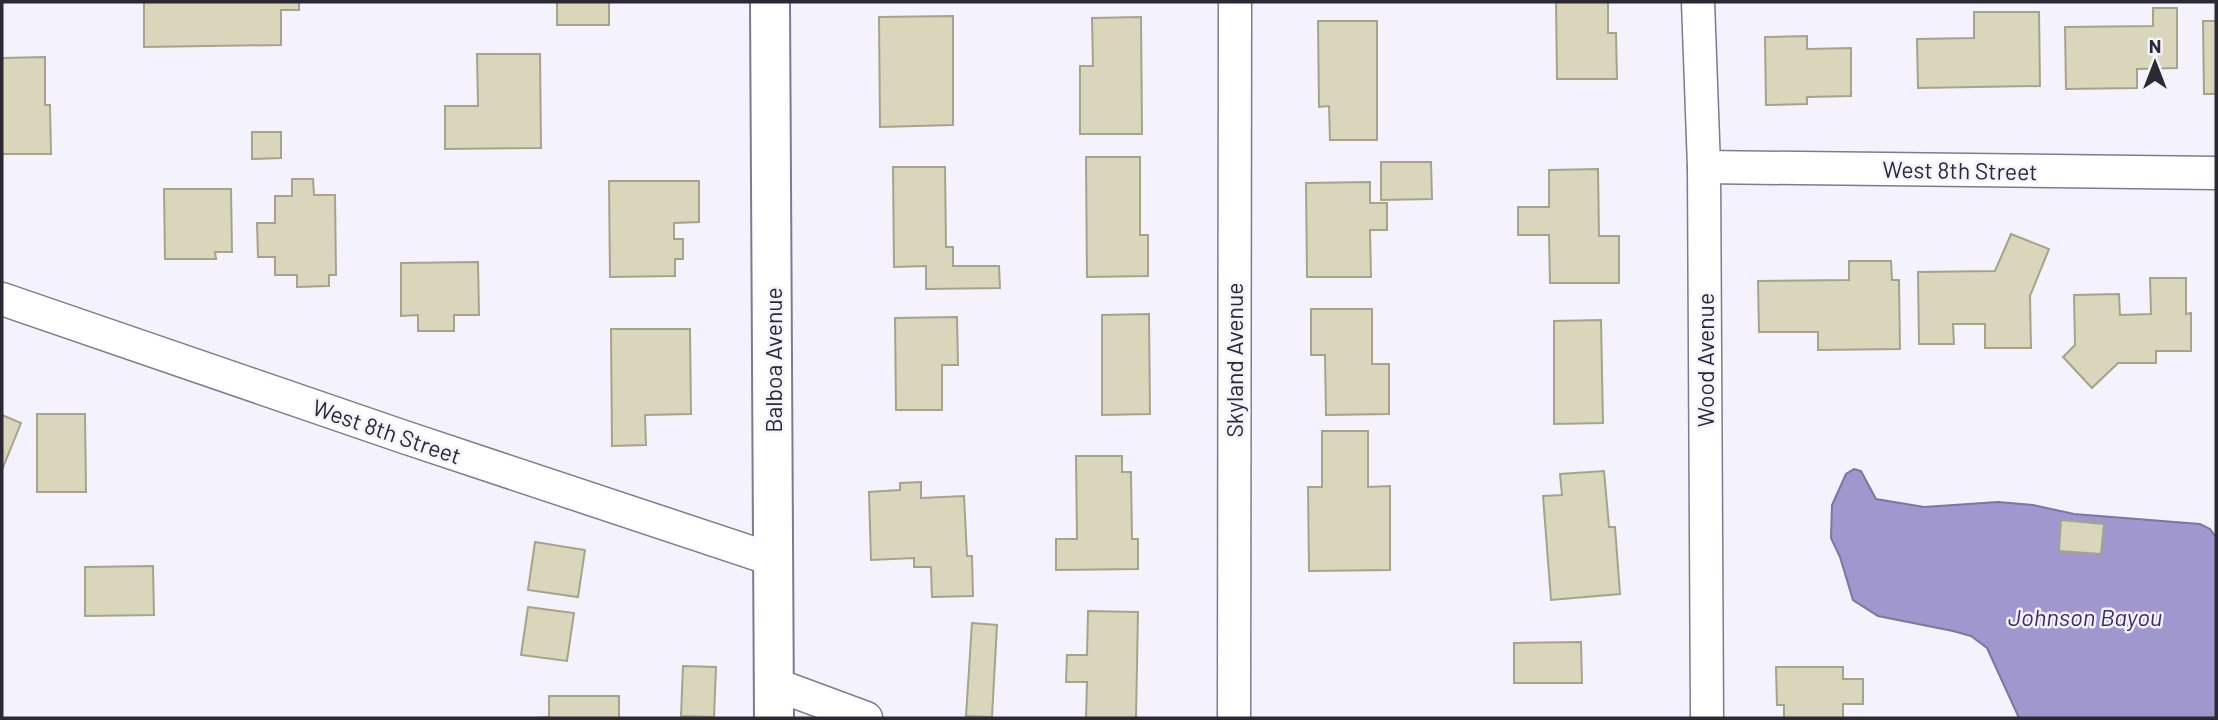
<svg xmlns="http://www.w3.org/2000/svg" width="2218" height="720" font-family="Barlow,sans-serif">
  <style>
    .water { fill: #a097cf; stroke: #7d76a0; stroke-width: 2 }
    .building { fill: #dad6bc; stroke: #a6a38a; stroke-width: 2 }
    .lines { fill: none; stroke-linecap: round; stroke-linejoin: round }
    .minor-casing { stroke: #7e7a91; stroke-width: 35 }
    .tertiary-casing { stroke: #7e7a91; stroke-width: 42 }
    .minor { stroke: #fff; stroke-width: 32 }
    .tertiary { stroke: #fff; stroke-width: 38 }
    .labels { text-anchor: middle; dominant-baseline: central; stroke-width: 5; stroke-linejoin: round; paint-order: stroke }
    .street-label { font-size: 23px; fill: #2b2933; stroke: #f4f3fd }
    .water-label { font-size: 24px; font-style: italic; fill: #3c2a6d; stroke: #f4f3fd }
  </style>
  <rect width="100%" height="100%" fill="#f4f3fd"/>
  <path class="water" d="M 1854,469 L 1861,471 L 1876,499 L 1924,507 L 1998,502 L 2033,505 L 2074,514 L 2200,524 L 2210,529 L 2216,537 L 2216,718 L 2019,718 L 1987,648 L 1971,636 L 1953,631 L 1878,616 L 1853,600 L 1840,557 L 1831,538 L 1832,505 L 1846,474 Z"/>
  <g class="building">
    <path d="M 144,2 L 299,2 L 299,10 L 281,10 L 281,45 L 144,47 Z"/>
    <rect x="557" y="2" width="52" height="23"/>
    <path d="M 1556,2 L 1608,2 L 1608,33 L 1616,33 L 1617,79 L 1557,79 Z"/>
    <path d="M 2153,8 L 2177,8 L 2177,68 L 2137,69 L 2137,88 L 2066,89 L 2065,27 L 2153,26 Z"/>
    <path d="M 1974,12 L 2039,12 L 2040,86 L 1918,88 L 1917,39 L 1974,38 Z"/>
    <path d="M 953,16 L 953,125 L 880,127 L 879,17 Z"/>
    <path d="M 1141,17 L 1142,134 L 1080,134 L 1080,66 L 1093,66 L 1092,18 Z"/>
    <path d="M 1318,21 L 1377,21 L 1377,140 L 1330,140 L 1329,106 L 1319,107 Z"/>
    <path d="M 2203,21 L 2216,21 L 2216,94 L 2204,94 Z"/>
    <path d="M 1807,36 L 1807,49 L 1851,48 L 1851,96 L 1807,97 L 1807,104 L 1766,105 L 1765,37 Z"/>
    <path d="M 477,54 L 540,54 L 541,148 L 445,149 L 445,106 L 478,106 Z"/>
    <path d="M 45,57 L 45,105 L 50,105 L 51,154 L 2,154 L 2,58 Z"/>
    <path d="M 252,132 L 281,132 L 281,158 L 252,159 Z"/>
    <path d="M 1086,157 L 1140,157 L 1140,235 L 1148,235 L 1148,276 L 1087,277 Z"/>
    <path d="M 1381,162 L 1431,162 L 1432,199 L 1381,200 Z"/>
    <path d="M 893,167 L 945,167 L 946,247 L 953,247 L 953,266 L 999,266 L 1000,288 L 926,289 L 926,266 L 894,267 Z"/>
    <path d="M 1598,169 L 1599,236 L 1619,236 L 1619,283 L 1550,283 L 1549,235 L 1518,235 L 1518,207 L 1549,207 L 1549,170 Z"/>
    <path d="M 292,179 L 313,179 L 314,195 L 335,195 L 336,275 L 329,275 L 329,286 L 297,287 L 297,275 L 275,275 L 275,257 L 258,257 L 257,223 L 275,223 L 275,196 L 292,196 Z"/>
    <path d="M 609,181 L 699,181 L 699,222 L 674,223 L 674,239 L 683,239 L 683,259 L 675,259 L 675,276 L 610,277 Z"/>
    <path d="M 1370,182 L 1370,203 L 1387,203 L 1387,230 L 1370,230 L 1371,277 L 1307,277 L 1306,183 Z"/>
    <path d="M 164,189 L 231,189 L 232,252 L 215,252 L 216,259 L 165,259 Z"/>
    <path d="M 2011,234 L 2049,249 L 2030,296 L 2031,348 L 1985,348 L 1985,324 L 1953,324 L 1954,344 L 1919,344 L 1918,272 L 1995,271 Z"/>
    <path d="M 1849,261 L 1891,261 L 1892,280 L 1899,280 L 1900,349 L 1818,350 L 1818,332 L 1759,332 L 1758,281 L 1849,280 Z"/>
    <path d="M 478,262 L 479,315 L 454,315 L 454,331 L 418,331 L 418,315 L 401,316 L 401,263 Z"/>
    <path d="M 2150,278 L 2186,278 L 2186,314 L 2191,313 L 2191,351 L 2156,351 L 2156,363 L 2118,363 L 2092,388 L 2063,357 L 2075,345 L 2074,295 L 2119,294 L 2120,315 L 2151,314 Z"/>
    <path d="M 1311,309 L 1372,309 L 1372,364 L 1389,364 L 1389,414 L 1326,415 L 1325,355 L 1311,355 Z"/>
    <path d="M 1149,314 L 1150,414 L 1102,415 L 1102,315 Z"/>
    <path d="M 957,317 L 958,365 L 942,365 L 942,410 L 896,410 L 895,318 Z"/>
    <path d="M 1601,320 L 1603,423 L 1554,424 L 1554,321 Z"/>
    <path d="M 611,329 L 690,329 L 691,414 L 645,415 L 646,445 L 612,446 Z"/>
    <path d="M 37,414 L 85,414 L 86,492 L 37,492 Z"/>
    <path d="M 2,415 L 21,423 L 2,470 Z"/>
    <path d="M 1322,431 L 1368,431 L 1368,487 L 1390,486 L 1390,570 L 1309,571 L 1308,487 L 1322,487 Z"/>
    <path d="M 1076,456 L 1122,456 L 1122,472 L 1131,472 L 1132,539 L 1138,539 L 1138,569 L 1056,570 L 1056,539 L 1077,539 Z"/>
    <path d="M 1604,471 L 1609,527 L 1615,527 L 1620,594 L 1551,600 L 1543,496 L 1562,495 L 1560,474 Z"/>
    <path d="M 921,482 L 921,498 L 964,496 L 967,556 L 972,556 L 973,596 L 932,597 L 931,567 L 914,567 L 914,558 L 871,560 L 869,492 L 900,490 L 900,483 Z"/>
    <path d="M 2061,520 L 2104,524 L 2101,554 L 2059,551 Z"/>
    <path d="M 535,542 L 585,550 L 578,597 L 528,590 Z"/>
    <path d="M 153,566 L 154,615 L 85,616 L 85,567 Z"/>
    <path d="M 528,607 L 574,613 L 567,661 L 521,655 Z"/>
    <path d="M 1088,611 L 1138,612 L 1136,718 L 1086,718 L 1087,682 L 1066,682 L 1067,655 L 1087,655 Z"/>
    <path d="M 972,623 L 997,625 L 992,717 L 966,716 Z"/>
    <path d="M 1581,642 L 1582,683 L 1514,683 L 1514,643 Z"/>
    <path d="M 683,666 L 716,667 L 714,717 L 681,716 Z"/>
    <path d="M 1776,667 L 1843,667 L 1843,679 L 1863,679 L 1863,704 L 1843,704 L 1843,718 L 1784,718 L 1784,705 L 1777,705 Z"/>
    <path d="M 549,696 L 619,696 L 619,718 L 533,718 L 549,717 Z"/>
  </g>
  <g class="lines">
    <defs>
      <g id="minor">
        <path d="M 1698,2 L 1704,167 L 1707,718"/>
        <path d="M 1704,167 L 2216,173"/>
        <path d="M 2,299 L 404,437 L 774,560"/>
        <path d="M 774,684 L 866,718"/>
        <path d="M 1234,718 L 1235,2"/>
      </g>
      <path id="tertiary" d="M 770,2 L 774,718"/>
    </defs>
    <use href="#minor" class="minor-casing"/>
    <use href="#tertiary" class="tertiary-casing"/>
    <use href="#minor" class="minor"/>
    <use href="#tertiary" class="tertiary"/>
  </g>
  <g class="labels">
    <g class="street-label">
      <text transform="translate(1960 170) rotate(1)">West 8th Street</text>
      <text transform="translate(773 360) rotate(-90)">Balboa Avenue</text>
      <text transform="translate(1234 360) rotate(-90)">Skyland Avenue</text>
      <text transform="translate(1705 360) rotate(-90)">Wood Avenue</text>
      <text transform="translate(387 431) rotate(19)">West 8th Street</text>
    </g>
    <g class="water-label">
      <text x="2085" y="616">Johnson Bayou</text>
    </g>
  </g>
  <rect width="2218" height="720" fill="none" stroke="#2b2933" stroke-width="7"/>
  <g transform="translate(2155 63)" stroke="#f4f3fd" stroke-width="5" paint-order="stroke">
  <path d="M0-5L12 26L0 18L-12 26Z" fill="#2b2933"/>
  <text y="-10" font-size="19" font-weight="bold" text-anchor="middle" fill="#2b2933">N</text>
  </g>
</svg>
